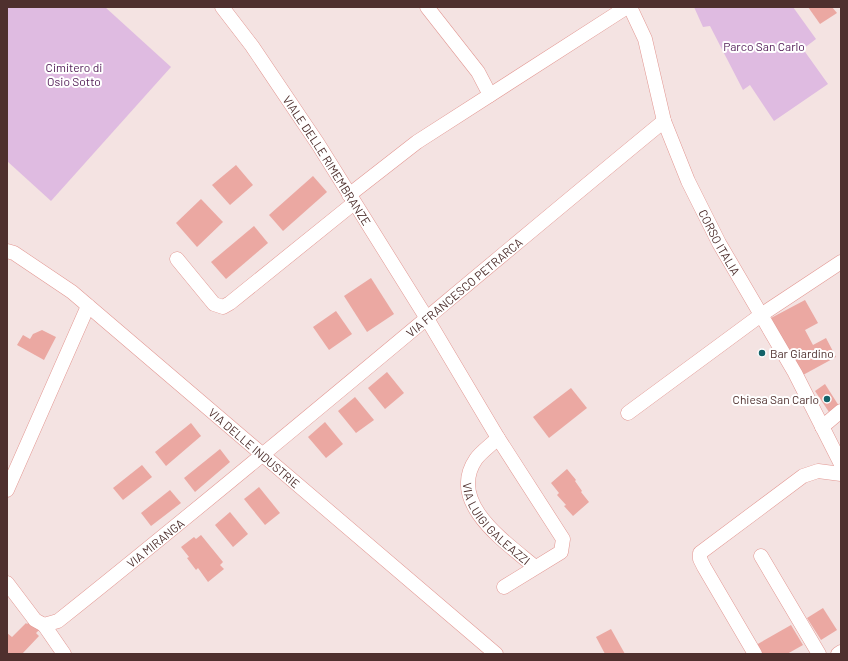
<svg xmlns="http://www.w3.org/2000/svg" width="848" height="661" font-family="Barlow,sans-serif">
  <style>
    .green { fill: #dfbbe1 }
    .building { fill: #eba8a2 }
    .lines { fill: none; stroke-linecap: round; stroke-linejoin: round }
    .minor-casing { stroke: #e39893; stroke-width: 15 }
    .minor { stroke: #fff; stroke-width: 14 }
    .poi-dot { fill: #136269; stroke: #fff; stroke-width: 1.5 }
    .labels { text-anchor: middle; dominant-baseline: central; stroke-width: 4; stroke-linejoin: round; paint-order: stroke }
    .park-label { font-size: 12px; fill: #55215a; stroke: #fff }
    .street-label { font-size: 12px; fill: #4f302e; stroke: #fff }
    .poi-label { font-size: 12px; fill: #4f302e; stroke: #fff; text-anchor: start }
  </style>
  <rect width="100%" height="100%" fill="#f4e3e2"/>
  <g class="green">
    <path d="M 7,7 L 105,7 L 171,67 L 51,201 L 7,161 Z"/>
    <path d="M 694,7 L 793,7 L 816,39 L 803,49 L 828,84 L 774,121 L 750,85 L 743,90 L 710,26 L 703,27 Z"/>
  </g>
  <g class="building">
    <path d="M 808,7 L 832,7 L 837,13 L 820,24 Z"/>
    <path d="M 236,165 L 253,185 L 230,205 L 212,185 Z"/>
    <path d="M 313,176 L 327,192 L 283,231 L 269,215 Z"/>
    <path d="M 201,199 L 223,222 L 197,247 L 176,223 Z"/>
    <path d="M 254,226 L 268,243 L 226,279 L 211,262 Z"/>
    <path d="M 371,278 L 394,314 L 367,332 L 344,296 Z"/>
    <path d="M 805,300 L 818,323 L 805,330 L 813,345 L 826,338 L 836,357 L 803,375 L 771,318 Z"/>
    <path d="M 336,311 L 352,334 L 329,350 L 313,327 Z"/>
    <path d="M 42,330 L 56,337 L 44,360 L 17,345 L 23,335 L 30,339 L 33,334 Z"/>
    <path d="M 387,372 L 404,393 L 385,409 L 368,388 Z"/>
    <path d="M 825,384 L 839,406 L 829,412 L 815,391 Z"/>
    <path d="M 571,388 L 587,408 L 549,438 L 533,417 Z"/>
    <path d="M 355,397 L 374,420 L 356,433 L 338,411 Z"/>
    <path d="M 325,422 L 343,444 L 326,458 L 308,437 Z"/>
    <path d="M 191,423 L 201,436 L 166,466 L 155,452 Z"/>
    <path d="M 220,449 L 230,462 L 195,492 L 184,478 Z"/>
    <path d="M 142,465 L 152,477 L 123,500 L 113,488 Z"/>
    <path d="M 567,469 L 576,480 L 575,481 L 582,491 L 581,492 L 589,502 L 573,516 L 564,506 L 566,505 L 557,495 L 559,493 L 551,483 Z"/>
    <path d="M 259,487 L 280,513 L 265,525 L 244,499 Z"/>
    <path d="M 170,490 L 181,503 L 151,526 L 141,513 Z"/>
    <path d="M 230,512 L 248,534 L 233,547 L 215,525 Z"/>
    <path d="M 201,535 L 223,562 L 220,565 L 224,569 L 208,582 L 198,568 L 196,570 L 187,558 L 189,557 L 181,547 L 194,537 L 196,539 Z"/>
    <path d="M 823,608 L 837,630 L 821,640 L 807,618 Z"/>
    <path d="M 30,621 L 39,630 L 36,633 L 39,636 L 22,654 L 7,654 L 7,633 L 12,637 L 26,623 L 27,624 Z"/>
    <path d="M 791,625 L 803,645 L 787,654 L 761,654 L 756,645 Z"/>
    <path d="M 611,629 L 625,654 L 605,654 L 596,637 Z"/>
  </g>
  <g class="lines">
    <defs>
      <g id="minor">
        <path id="s1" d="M 222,7 L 252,46 L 318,144 L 426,317 L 498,438 L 563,539 L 561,552 L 504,587"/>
        <path d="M 427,7 L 478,72 L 490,95"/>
        <path id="s2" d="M 630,7 L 645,39 L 664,121 L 688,181 L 719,243 L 795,373 L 841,464"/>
        <path d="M 349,195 L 417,142 L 627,7"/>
        <path id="s3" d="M 7,251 L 14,253 L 72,292 L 496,654"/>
        <path d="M 177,259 L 214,304 L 223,307 L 230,303 L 354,203"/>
        <path d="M 628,413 L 761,315 L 841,262"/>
        <path d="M 822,427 L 841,411"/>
        <path id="s4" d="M 498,438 C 491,445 481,452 476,459 C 446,503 507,543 535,567"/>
        <path d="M 7,490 L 88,306"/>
        <path d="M 761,556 L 819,654"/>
        <path id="s5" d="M 7,583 L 35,620 L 44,625 L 58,621 C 263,458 462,287 664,121"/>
        <path d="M 44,625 L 64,654"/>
        <path d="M 755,654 L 704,567 L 700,559 L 700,553 L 803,476 L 818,471 L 841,474"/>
        <path d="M 838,654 L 841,652"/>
      </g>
    </defs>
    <use href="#minor" class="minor-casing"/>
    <use href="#minor" class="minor"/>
  </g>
  <g class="poi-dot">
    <circle cx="762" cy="353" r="4"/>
    <circle cx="827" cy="399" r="4"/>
  </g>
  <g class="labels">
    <g class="park-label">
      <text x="764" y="46">Parco San Carlo</text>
      <text x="74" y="67">Cimitero di<tspan x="74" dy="14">Osio Sotto</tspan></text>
    </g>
    <g class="street-label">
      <text stroke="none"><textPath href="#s1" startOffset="186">VIALE DELLE RIMEMBRANZE</textPath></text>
      <text stroke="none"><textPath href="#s2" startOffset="253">CORSO ITALIA</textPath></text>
      <text stroke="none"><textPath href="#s5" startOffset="597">VIA FRANCESCO PETRARCA</textPath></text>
      <text stroke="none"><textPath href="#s3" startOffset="317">VIA DELLE INDUSTRIE</textPath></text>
      <text stroke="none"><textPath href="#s4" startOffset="107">VIA LUIGI GALEAZZI</textPath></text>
      <text stroke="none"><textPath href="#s5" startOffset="196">VIA MIRANGA</textPath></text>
    </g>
    <g class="poi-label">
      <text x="770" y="353">Bar Giardino</text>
      <text x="819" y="399" text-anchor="end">Chiesa San Carlo</text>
    </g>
  </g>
  <rect width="848" height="661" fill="none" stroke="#4f302e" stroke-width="16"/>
</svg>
